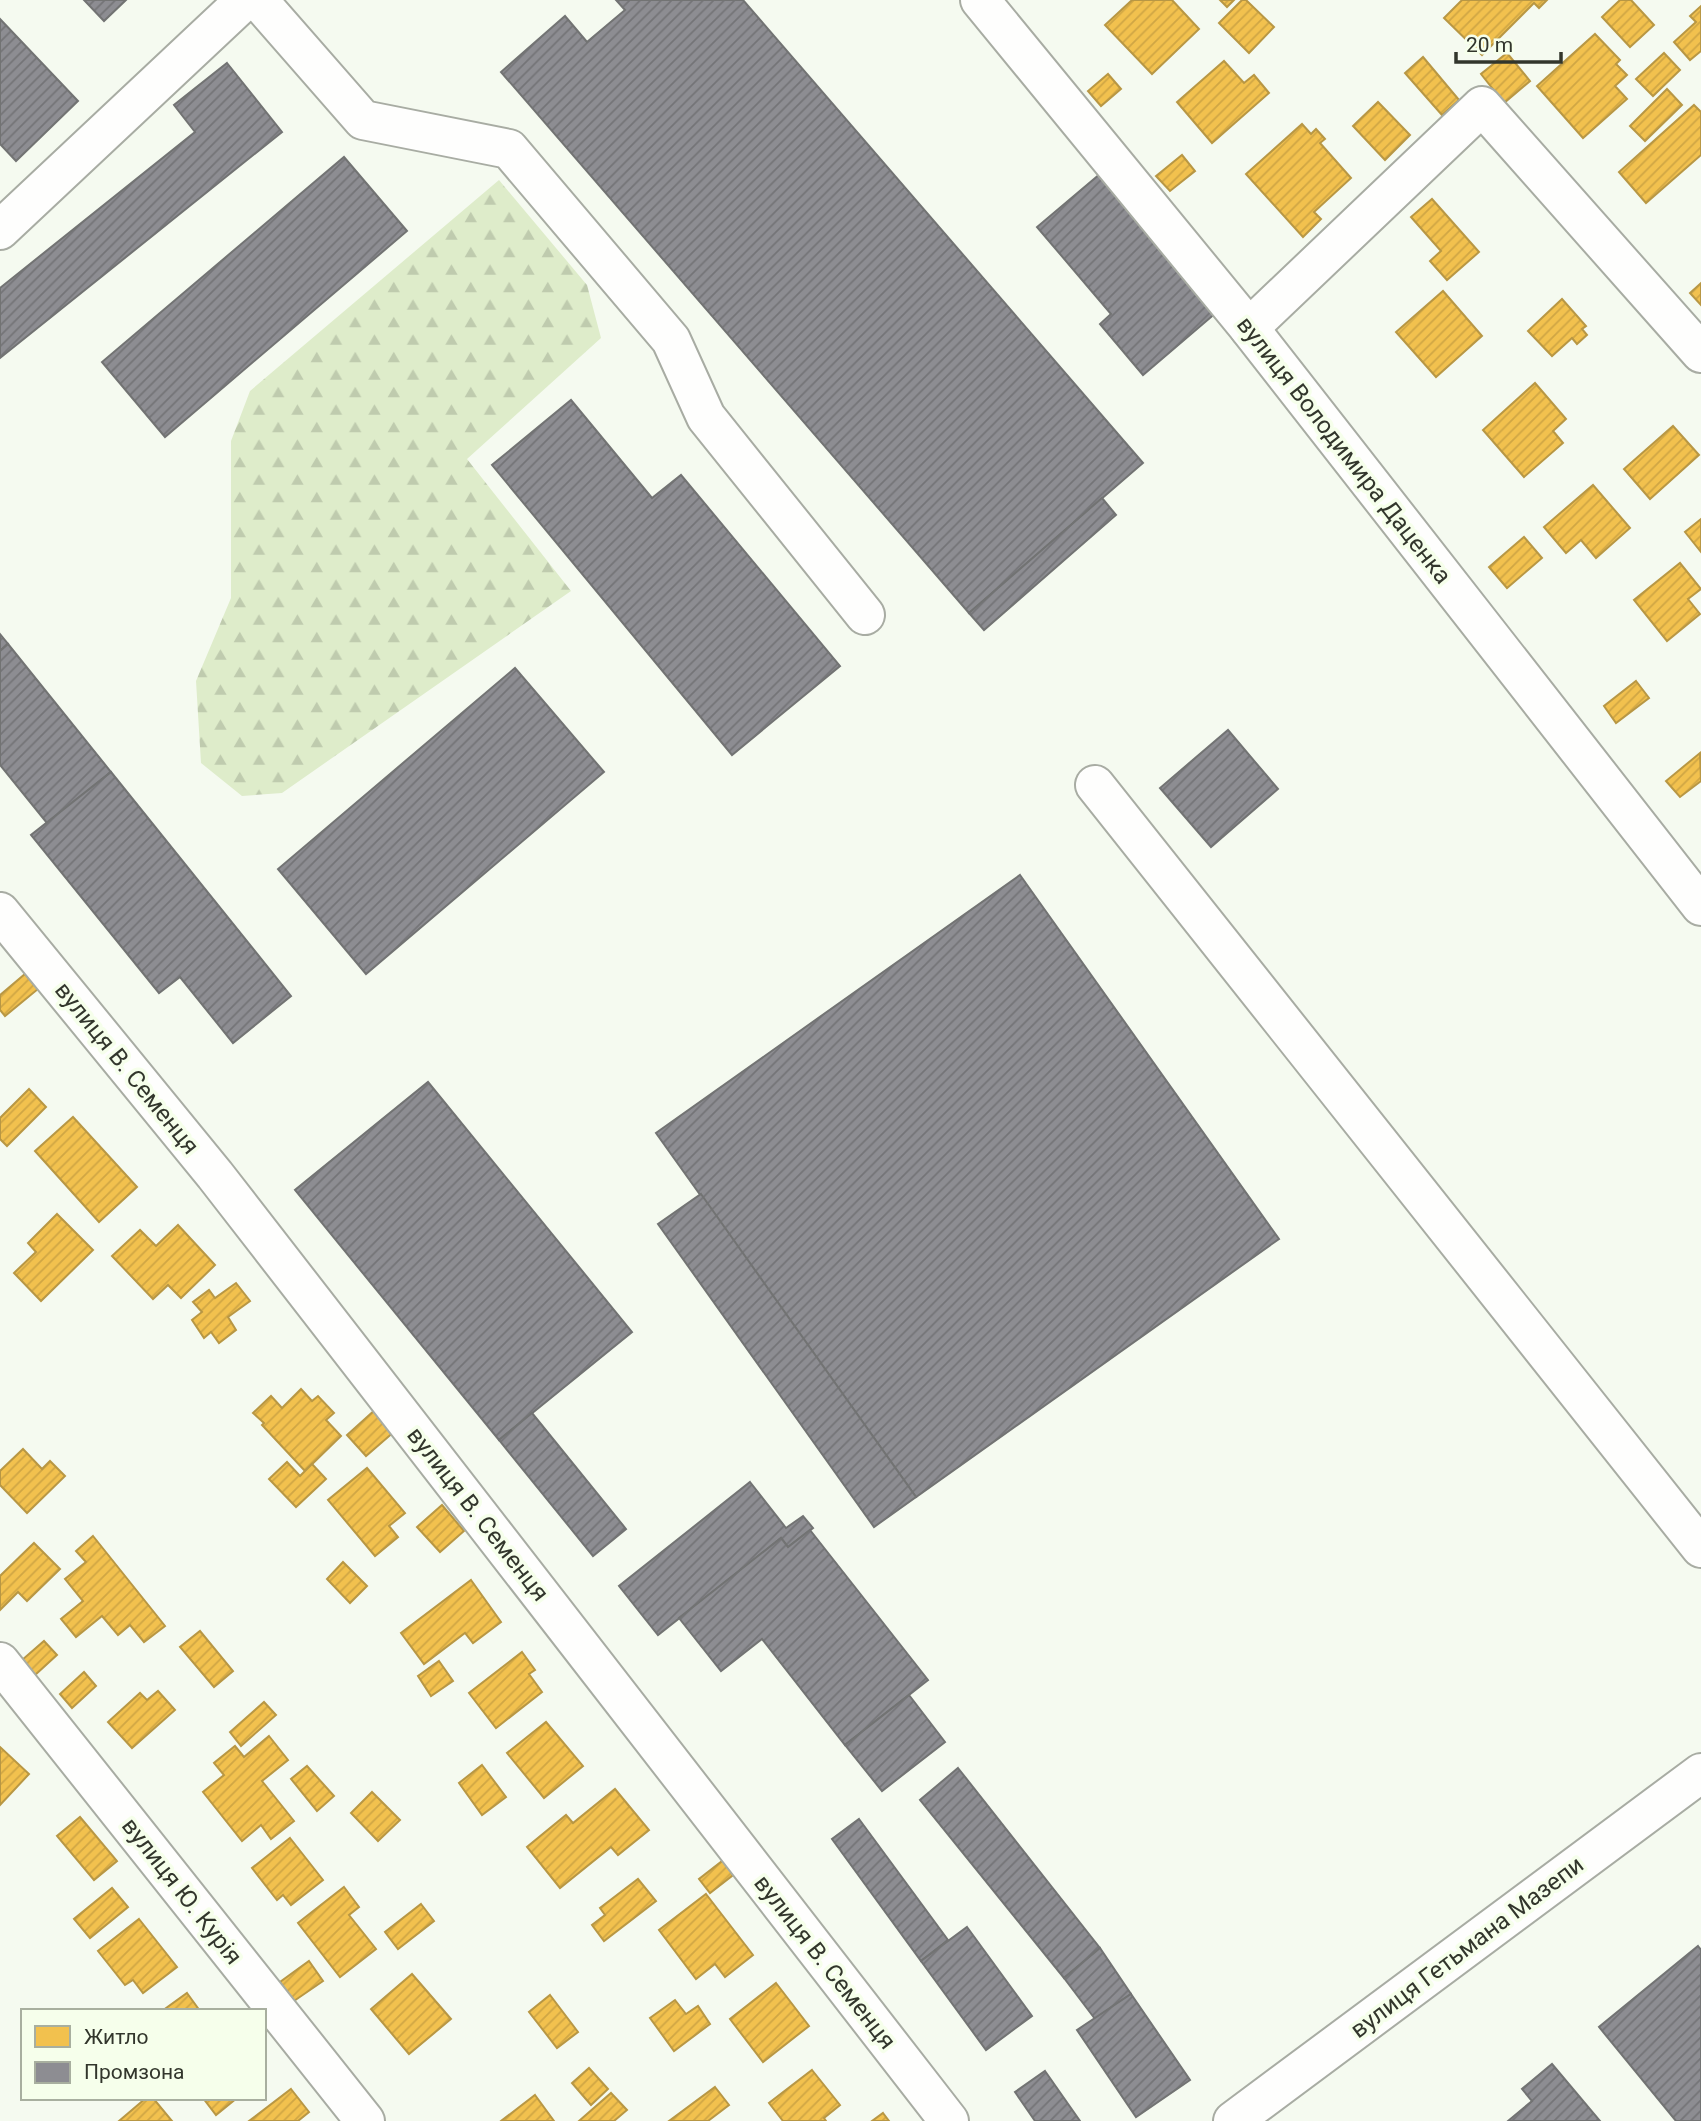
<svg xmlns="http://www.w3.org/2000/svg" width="1701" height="2121" font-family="Roboto,sans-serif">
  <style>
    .forest { fill: url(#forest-firs) }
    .homes { fill: url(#homes-hatch); stroke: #b89744; stroke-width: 2 }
    .industry { fill: url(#industry-hatch); stroke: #727373; stroke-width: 2 }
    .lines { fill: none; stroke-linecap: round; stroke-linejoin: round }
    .minor-casing { stroke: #a8aca3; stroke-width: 42 }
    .minor { stroke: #fefefd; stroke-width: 38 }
    .labels { text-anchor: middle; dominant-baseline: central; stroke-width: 7; stroke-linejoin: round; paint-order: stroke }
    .street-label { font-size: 24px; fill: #32362c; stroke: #f6ffeb }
  </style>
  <defs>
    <pattern id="forest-firs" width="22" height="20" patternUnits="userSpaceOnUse" patternTransform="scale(1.75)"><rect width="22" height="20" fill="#deecca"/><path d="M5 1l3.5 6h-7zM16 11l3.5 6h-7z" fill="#bfcbae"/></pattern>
    <pattern id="homes-hatch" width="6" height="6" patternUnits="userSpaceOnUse" patternTransform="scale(1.75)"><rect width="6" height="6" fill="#f2c14e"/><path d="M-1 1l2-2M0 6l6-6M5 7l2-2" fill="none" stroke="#d0a644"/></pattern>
    <pattern id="industry-hatch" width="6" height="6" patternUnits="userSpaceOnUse" patternTransform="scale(1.75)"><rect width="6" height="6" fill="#8d8d92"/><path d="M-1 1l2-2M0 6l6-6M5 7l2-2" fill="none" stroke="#747477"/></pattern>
  </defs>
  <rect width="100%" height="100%" fill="#f5faf0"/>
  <path class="forest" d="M 499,180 L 587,285 L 601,338 L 467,459 L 571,591 L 282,793 L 242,796 L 201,763 L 196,681 L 231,598 L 231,441 L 250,391 Z"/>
  <g class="homes">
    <path d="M 1132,0 L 1172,0 L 1199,29 L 1152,74 L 1105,25 Z"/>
    <path d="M 1220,0 L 1234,0 L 1227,7 Z"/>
    <path d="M 1242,0 L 1246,0 L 1274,27 L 1249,53 L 1219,23 Z"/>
    <path d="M 1462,0 L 1547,0 L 1539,8 L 1534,3 L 1482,55 L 1444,18 Z"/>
    <path d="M 1620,0 L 1631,0 L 1654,25 L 1630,47 L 1602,17 Z"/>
    <path d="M 1701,6 L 1701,51 L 1690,60 L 1674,42 L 1696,22 L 1690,16 Z"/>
    <path d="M 1595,34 L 1620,60 L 1616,64 L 1627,75 L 1615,86 L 1627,99 L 1583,138 L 1537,86 Z"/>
    <path d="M 1507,53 L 1530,81 L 1504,103 L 1481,74 Z"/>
    <path d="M 1664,53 L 1680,70 L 1653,96 L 1636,79 Z"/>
    <path d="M 1423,57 L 1459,100 L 1442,115 L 1405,73 Z"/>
    <path d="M 1224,61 L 1244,83 L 1254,75 L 1269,93 L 1212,143 L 1177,102 Z"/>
    <path d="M 1108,74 L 1121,89 L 1101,106 L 1088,91 Z"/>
    <path d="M 1667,89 L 1682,105 L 1645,141 L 1630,126 Z"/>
    <path d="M 1378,102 L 1410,135 L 1385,160 L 1353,126 Z"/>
    <path d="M 1694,105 L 1701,112 L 1701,155 L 1646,203 L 1619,172 Z"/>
    <path d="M 1302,124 L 1311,134 L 1316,129 L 1325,139 L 1320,143 L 1351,178 L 1314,212 L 1321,219 L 1303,237 L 1246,174 Z"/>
    <path d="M 1182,155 L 1195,171 L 1170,191 L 1156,176 Z"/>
    <path d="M 1432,199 L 1479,252 L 1447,280 L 1430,261 L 1441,251 L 1411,217 Z"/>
    <path d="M 1701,283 L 1701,305 L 1690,293 Z"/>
    <path d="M 1443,291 L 1482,336 L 1436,377 L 1396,332 Z"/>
    <path d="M 1562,299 L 1586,326 L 1582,329 L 1587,335 L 1577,344 L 1572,338 L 1552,356 L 1528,331 Z"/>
    <path d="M 1535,383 L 1566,419 L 1553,431 L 1563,443 L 1524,477 L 1483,430 Z"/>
    <path d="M 1673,426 L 1699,455 L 1650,499 L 1624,469 Z"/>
    <path d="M 1593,485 L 1630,528 L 1596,558 L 1581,540 L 1566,553 L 1544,527 Z"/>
    <path d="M 1701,519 L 1701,552 L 1685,532 Z"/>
    <path d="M 1524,537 L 1542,558 L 1507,588 L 1489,567 Z"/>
    <path d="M 1680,563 L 1701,589 L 1688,599 L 1700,614 L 1667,641 L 1634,600 Z"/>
    <path d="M 1636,681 L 1649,698 L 1616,723 L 1604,706 Z"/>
    <path d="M 1700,753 L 1701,781 L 1680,797 L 1666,781 Z"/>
    <path d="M 25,974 L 38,989 L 5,1016 L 0,1010 L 0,995 Z"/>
    <path d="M 29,1089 L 46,1107 L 7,1146 L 0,1139 L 0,1118 Z"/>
    <path d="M 73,1117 L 137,1187 L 99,1222 L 35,1151 Z"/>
    <path d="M 57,1214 L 93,1250 L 41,1301 L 14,1273 L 36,1252 L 28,1243 Z"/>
    <path d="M 178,1225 L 215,1265 L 181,1298 L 168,1285 L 153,1299 L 112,1256 L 140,1230 L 156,1246 Z"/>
    <path d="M 236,1283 L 250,1301 L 228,1317 L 236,1330 L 219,1343 L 211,1332 L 204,1338 L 192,1320 L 202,1312 L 193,1302 L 209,1290 L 215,1298 Z"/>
    <path d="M 301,1389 L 312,1401 L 318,1396 L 334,1413 L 326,1420 L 341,1436 L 305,1471 L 262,1425 L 264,1423 L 253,1413 L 271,1396 L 282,1408 Z"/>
    <path d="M 376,1409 L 395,1431 L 366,1456 L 347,1435 Z"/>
    <path d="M 23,1449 L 42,1469 L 50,1461 L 65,1476 L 27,1513 L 0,1485 L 0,1471 Z"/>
    <path d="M 287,1462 L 300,1476 L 312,1464 L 326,1479 L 296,1507 L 269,1479 Z"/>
    <path d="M 367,1468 L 405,1513 L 389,1526 L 398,1537 L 375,1556 L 328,1500 Z"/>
    <path d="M 442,1505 L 464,1531 L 440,1552 L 417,1527 Z"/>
    <path d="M 93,1536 L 165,1626 L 144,1642 L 130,1625 L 118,1635 L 102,1616 L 76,1637 L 61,1619 L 83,1601 L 65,1579 L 86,1562 L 76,1551 Z"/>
    <path d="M 34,1543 L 60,1569 L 27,1601 L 18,1592 L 0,1610 L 0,1576 Z"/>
    <path d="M 343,1562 L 367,1586 L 350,1603 L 327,1579 Z"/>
    <path d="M 471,1580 L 501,1622 L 473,1643 L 465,1633 L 424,1664 L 401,1633 Z"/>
    <path d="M 200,1631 L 233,1671 L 214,1687 L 180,1647 Z"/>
    <path d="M 44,1641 L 57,1655 L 35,1675 L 22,1660 Z"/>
    <path d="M 522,1652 L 535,1670 L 529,1674 L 542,1692 L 496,1728 L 469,1693 Z"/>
    <path d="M 439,1661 L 453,1681 L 431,1696 L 418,1676 Z"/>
    <path d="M 84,1672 L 96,1686 L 72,1708 L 60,1694 Z"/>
    <path d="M 158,1691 L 175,1710 L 132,1748 L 108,1722 L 140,1693 L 147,1700 Z"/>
    <path d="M 264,1702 L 276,1715 L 241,1746 L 230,1732 Z"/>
    <path d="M 546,1722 L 583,1766 L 544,1798 L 507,1753 Z"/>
    <path d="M 269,1736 L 288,1760 L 262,1781 L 294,1821 L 271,1839 L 261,1825 L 242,1841 L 203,1792 L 224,1775 L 214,1763 L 235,1746 L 244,1757 Z"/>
    <path d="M 0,1747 L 29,1774 L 0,1805 Z"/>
    <path d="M 482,1765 L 506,1797 L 482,1815 L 459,1783 Z"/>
    <path d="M 307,1766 L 334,1796 L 317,1811 L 291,1779 Z"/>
    <path d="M 615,1789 L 649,1830 L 618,1855 L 611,1847 L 560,1888 L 527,1847 L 566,1815 L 573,1823 Z"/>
    <path d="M 372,1792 L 400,1820 L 378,1841 L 351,1813 Z"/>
    <path d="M 80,1817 L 117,1861 L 94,1880 L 57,1836 Z"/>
    <path d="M 290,1838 L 323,1880 L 291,1905 L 283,1895 L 277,1900 L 252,1868 Z"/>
    <path d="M 726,1858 L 737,1872 L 710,1893 L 699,1879 Z"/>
    <path d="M 638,1879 L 656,1901 L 604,1941 L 592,1925 L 605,1915 L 600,1908 Z"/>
    <path d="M 344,1887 L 359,1907 L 349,1915 L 376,1949 L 340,1977 L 298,1923 Z"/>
    <path d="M 112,1888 L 128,1907 L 90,1938 L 74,1919 Z"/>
    <path d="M 706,1894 L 753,1955 L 725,1977 L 715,1964 L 696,1979 L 659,1930 Z"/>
    <path d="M 421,1904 L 434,1921 L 398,1949 L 385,1932 Z"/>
    <path d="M 139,1919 L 177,1967 L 143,1993 L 133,1980 L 125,1985 L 98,1951 Z"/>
    <path d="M 309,1961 L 323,1981 L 294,2001 L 280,1982 Z"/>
    <path d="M 412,1974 L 451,2019 L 409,2054 L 371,2009 Z"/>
    <path d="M 776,1983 L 809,2026 L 763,2062 L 730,2019 Z"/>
    <path d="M 187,1993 L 200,2011 L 162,2011 Z"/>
    <path d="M 550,1995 L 578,2032 L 557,2048 L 529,2012 Z"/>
    <path d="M 675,2000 L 686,2014 L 698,2006 L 710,2024 L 674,2051 L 650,2018 Z"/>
    <path d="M 589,2068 L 608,2089 L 591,2105 L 572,2083 Z"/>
    <path d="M 812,2070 L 840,2105 L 824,2118 L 826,2121 L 783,2121 L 769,2103 Z"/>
    <path d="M 715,2087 L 729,2105 L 708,2121 L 669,2121 Z"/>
    <path d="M 291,2089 L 309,2112 L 298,2121 L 249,2121 Z"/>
    <path d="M 611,2093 L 627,2110 L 614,2121 L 579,2121 Z"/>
    <path d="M 535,2095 L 554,2121 L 501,2121 Z"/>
    <path d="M 146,2098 L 153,2098 L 172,2121 L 119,2121 Z"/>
    <path d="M 203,2098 L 237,2098 L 216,2115 Z"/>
    <path d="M 883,2113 L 889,2121 L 872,2121 Z"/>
  </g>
  <g class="industry">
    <path d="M 84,0 L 126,0 L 104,21 Z"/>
    <path d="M 616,0 L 743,0 L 1143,463 L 969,613 L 501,72 L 565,16 L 587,42 L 625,10 Z"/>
    <path d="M 0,19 L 78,101 L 16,161 L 0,144 Z"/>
    <path d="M 227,63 L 282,132 L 0,358 L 0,288 L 195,132 L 174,105 Z"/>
    <path d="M 344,157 L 407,231 L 165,437 L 102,362 Z"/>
    <path d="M 1100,174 L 1217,312 L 1143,375 L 1100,324 L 1111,314 L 1037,227 Z"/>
    <path d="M 571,400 L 652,498 L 681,475 L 840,666 L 732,755 L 492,465 Z"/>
    <path d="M 1102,498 L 1116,515 L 984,630 L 969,613 Z"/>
    <path d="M 0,634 L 8,644 L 0,651 Z"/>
    <path d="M 8,644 L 111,772 L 47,823 L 0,765 L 0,651 Z"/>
    <path d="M 515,668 L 604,772 L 366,974 L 278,869 Z"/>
    <path d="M 1228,730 L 1278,789 L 1211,847 L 1160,788 Z"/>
    <path d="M 111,772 L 291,996 L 233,1043 L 180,977 L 159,993 L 31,835 Z"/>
    <path d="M 1020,875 L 1279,1239 L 916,1497 L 656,1133 Z"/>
    <path d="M 428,1082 L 632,1332 L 499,1440 L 295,1190 Z"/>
    <path d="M 701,1194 L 916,1497 L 874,1527 L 658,1224 Z"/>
    <path d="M 532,1413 L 626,1529 L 593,1556 L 499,1440 Z"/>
    <path d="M 750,1482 L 786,1528 L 803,1516 L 813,1528 L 788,1547 L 781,1538 L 658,1635 L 619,1586 Z"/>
    <path d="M 810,1530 L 928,1680 L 845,1745 L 762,1639 L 721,1671 L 679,1618 L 781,1538 L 788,1547 Z"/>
    <path d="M 909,1695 L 945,1742 L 882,1791 L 845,1745 Z"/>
    <path d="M 958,1768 L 1100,1948 L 1064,1978 L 920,1800 Z"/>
    <path d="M 859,1819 L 948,1940 L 921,1961 L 832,1839 Z"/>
    <path d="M 967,1927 L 1032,2016 L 986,2050 L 921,1961 Z"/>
    <path d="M 1698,1946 L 1701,1950 L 1701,2121 L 1676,2121 L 1599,2027 Z"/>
    <path d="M 1100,1948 L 1131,1994 L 1095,2019 L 1064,1978 Z"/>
    <path d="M 1131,1994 L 1190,2080 L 1136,2117 L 1077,2030 Z"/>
    <path d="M 1552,2064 L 1600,2121 L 1508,2121 L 1532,2101 L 1522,2089 Z"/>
    <path d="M 1045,2071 L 1080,2121 L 1035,2121 L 1015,2092 Z"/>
  </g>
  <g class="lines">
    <defs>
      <g id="minor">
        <path d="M 258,0 L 363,120 L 509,149 L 671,340 L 706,417 L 865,615"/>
        <path d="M 980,0 L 1249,328 L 1701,906"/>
        <path d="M 0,230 L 245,0"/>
        <path d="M 1249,328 L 1482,106 L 1701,353"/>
        <path d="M 1095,785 L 1701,1548"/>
        <path d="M 0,912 L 215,1175 L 949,2121"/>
        <path d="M 0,1662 L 365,2121"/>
        <path d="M 1233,2121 L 1701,1773"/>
      </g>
    </defs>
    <use href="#minor" class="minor-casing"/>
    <use href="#minor" class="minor"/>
  </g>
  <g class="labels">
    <g class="street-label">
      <text transform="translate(1344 450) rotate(52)">вулиця Володимира Даценка</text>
      <text transform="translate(127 1068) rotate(51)">вулиця В. Семенця</text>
      <text transform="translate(478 1514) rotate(52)">вулиця В. Семенця</text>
      <text transform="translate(182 1891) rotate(52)">вулиця Ю. Курія</text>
      <text transform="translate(1467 1947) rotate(-37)">вулиця Гетьмана Мазепи</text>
      <text transform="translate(825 1962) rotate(52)">вулиця В. Семенця</text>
    </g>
  </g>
  <rect x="21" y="2009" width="245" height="91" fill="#f6ffeb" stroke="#a8af9f" stroke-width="2"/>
  <rect x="35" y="2026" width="35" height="21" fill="#f2c14e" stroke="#a8af9f" stroke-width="2"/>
  <text x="84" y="2044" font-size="21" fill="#32362c">Житло</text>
  <rect x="35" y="2062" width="35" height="21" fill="#8d8d92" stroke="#a8af9f" stroke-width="2"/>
  <text x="84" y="2079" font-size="21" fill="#32362c">Промзона</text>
  <path d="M1456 52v10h105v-10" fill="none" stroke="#32362c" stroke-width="3.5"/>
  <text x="1466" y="52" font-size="21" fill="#32362c" stroke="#f6ffeb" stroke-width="5" paint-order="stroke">20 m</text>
</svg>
